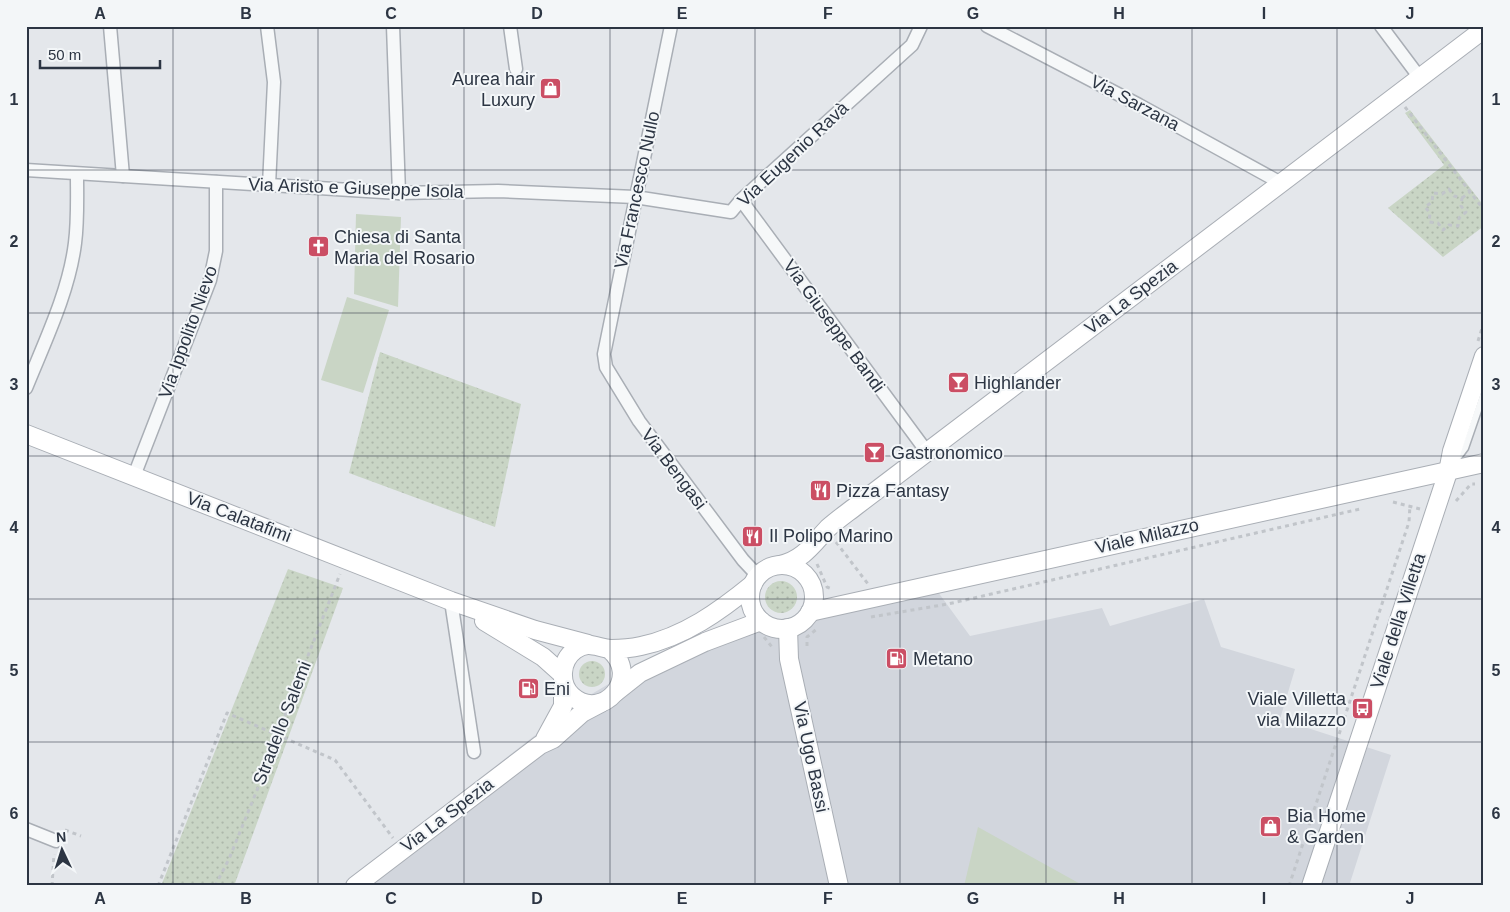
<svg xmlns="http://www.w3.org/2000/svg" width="1510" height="912" font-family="Helvetica,sans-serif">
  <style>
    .built { fill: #d2d6dd }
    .grass { fill: url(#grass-dots) }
    .garden { fill: #c9d5c5 }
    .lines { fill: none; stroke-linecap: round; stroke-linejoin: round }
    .lane-casing { stroke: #a9aeb5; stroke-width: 9 }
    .street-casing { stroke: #a9aeb5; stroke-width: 15 }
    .secondary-casing { stroke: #a9aeb5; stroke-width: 20 }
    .path { stroke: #c1c5ca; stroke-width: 3; stroke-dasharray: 4 4; stroke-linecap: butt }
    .lane { stroke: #f6f8f9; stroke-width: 6 }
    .street { stroke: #f6f8f9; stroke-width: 12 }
    .secondary { stroke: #fff; stroke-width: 18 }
    .grid { fill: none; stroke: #2c3543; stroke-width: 1; stroke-opacity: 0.55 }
    .labels { text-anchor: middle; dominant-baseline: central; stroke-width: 4; stroke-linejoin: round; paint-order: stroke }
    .poi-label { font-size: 18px; fill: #2c3543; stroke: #f3f6f8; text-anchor: start }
    .street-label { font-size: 18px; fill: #2c3543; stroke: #f3f6f8 }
    .neatline { fill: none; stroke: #2c3543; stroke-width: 2 }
    .grid-label { font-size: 16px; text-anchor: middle; font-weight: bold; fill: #2c3543 }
  </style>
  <defs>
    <pattern id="grass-dots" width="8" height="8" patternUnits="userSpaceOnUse" patternTransform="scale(1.25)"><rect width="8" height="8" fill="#c9d5c5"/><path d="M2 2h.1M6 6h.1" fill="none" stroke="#adb7aa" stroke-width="1.8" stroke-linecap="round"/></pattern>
  </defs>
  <rect width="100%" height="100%" fill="#e4e7eb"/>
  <path class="built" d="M 938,592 L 970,636 L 1102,608 L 1110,626 L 1204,599 L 1221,647 L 1295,669 L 1280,719 L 1391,755 L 1349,886 L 341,886 L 578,702 L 694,634 Z"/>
  <g class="grass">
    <path d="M 1410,110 L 1484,206 L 1484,226 L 1443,257 L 1388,208 L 1444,165 L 1405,113 Z"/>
    <path d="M 380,352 L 521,404 L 495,527 L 349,473 Z"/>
    <path d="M 288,569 L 343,588 L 234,886 L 161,886 Z"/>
    <circle cx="781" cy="597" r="16"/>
    <circle cx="592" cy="674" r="13"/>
  </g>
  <g class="garden">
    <path d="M 356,214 L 401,217 L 398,307 L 354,294 Z"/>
    <path d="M 347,297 L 389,310 L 363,393 L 321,380 Z"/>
    <path d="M 978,827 L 1084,886 L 964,886 Z"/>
  </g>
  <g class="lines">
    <defs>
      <path id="lane" d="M 1456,460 L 1465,448 L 1484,393"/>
      <g id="street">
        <path d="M 110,26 L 123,176"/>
        <path d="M 267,26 L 274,82 L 269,185"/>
        <path d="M 393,26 L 399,193"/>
        <path d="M 510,26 L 516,69"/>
        <path d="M 671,26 L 604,354 L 606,367 L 639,421 L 743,560 L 758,576"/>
        <path d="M 987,26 L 1139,105 L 1281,183"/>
        <path d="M 1381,26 L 1420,78"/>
        <path d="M 26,170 L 399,193 L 498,191 L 635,197 L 731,212 L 741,200 L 912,45 L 921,26"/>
        <path d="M 741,200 L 927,452"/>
        <path d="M 26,388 C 45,341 69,292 75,243 C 78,220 77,196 77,174"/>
        <path d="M 134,476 L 210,280 L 216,251 L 216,182"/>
        <path d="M 451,601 L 474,752"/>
        <path d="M 26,829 L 56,841"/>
      </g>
      <g id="secondary">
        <path d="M 26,434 L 451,601 L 535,630 L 588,644"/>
        <path d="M 780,565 C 803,560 813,544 828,528 C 837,520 847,513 856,506 L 1484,29"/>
        <circle cx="782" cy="597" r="32"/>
        <path d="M 810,612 L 1484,463"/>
        <path d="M 484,621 L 543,657 L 562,674"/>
        <path d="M 788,628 L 789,659 L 839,886"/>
        <path d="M 609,649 C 643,677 602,723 572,696 C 559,684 560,661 575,650 C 589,640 597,648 611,649 C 620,649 632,648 641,646 C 684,637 720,611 753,584"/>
        <path d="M 616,692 L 640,673 L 705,642 L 761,621"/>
        <path d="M 545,739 L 563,706 L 563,682"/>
        <path d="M 355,886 L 540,745 L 553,739 L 582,713 L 601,703"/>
        <path d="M 1311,886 L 1448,472 L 1452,451 L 1484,356"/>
      </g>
    </defs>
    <use href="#lane" class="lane-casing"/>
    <use href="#street" class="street-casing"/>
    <use href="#secondary" class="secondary-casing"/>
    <g class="path">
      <path d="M 1405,107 L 1484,210"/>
      <path d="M 1449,189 L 1454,196 L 1462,198 L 1461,206 L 1466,212 L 1459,218 L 1458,226 L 1449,225 L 1443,230 L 1438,223 L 1429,222 L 1430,213 L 1425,207 L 1432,202 L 1433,193 L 1442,194 Z"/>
      <path d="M 1462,198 L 1470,192"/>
      <path d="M 1478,341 L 1484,322"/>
      <path d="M 1456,501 L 1471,484 L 1475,484"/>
      <path d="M 1393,502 L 1420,509"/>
      <path d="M 836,542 L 868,584"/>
      <path d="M 817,564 L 827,587 L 832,589"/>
      <path d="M 871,617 L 948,604 L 1360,509"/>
      <path d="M 764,637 L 772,647"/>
      <path d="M 807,646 L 807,637 L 818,628"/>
      <path d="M 65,830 L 81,836"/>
      <path d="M 52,886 L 54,854"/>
      <path d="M 158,886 L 227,713 L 335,760 L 393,838"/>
      <path d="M 215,886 L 229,859 L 279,736 L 286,712 L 340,574"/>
      <path d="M 1289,886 L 1409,522 L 1410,505"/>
    </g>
    <use href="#lane" class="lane"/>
    <use href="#street" class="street"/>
    <use href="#secondary" class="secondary"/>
  </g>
  <path class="grid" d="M 173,26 L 173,886M 318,26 L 318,886M 464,26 L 464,886M 610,26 L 610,886M 755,26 L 755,886M 900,26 L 900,886M 1046,26 L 1046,886M 1192,26 L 1192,886M 1337,26 L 1337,886M 26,170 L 1484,170M 26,313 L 1484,313M 26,456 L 1484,456M 26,599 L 1484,599M 26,742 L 1484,742"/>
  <defs>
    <symbol id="shop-square" viewBox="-11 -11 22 22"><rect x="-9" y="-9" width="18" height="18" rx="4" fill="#cb4e64" stroke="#f3f6f8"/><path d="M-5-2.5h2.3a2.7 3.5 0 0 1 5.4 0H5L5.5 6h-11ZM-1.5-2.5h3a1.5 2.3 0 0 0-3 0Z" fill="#fff"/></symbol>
    <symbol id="church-square" viewBox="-11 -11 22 22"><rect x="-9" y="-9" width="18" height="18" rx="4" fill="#cb4e64" stroke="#f3f6f8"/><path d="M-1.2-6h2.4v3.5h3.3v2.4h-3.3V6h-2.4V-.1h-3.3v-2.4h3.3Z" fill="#fff"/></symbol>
    <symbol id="bar-square" viewBox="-11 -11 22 22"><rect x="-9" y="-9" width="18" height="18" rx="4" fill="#cb4e64" stroke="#f3f6f8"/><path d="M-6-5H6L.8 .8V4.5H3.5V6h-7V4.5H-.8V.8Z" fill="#fff"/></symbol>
    <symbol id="restaurant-square" viewBox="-11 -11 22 22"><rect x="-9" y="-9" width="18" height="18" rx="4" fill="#cb4e64" stroke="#f3f6f8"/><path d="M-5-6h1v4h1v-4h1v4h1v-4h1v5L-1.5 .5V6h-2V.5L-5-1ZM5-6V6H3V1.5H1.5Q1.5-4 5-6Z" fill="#fff"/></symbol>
    <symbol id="fuel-square" viewBox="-11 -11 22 22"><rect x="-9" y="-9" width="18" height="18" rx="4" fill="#cb4e64" stroke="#f3f6f8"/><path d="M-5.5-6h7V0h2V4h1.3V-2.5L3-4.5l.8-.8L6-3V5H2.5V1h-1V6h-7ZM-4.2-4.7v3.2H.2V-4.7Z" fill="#fff"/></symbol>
    <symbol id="bus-square" viewBox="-11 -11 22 22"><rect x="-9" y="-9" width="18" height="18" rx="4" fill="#cb4e64" stroke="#f3f6f8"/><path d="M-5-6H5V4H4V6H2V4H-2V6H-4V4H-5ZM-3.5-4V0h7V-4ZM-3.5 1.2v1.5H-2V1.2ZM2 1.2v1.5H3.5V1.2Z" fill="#fff"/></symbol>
  </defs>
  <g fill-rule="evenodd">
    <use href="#shop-square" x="538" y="76" width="25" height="25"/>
    <use href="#church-square" x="306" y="234" width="25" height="25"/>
    <use href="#bar-square" x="946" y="370" width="25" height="25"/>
    <use href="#bar-square" x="862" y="440" width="25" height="25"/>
    <use href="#restaurant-square" x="808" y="478" width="25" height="25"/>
    <use href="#restaurant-square" x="740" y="524" width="25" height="25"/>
    <use href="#fuel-square" x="884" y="646" width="25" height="25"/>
    <use href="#fuel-square" x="516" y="676" width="25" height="25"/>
    <use href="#bus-square" x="1350" y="696" width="25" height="25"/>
    <use href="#shop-square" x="1258" y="814" width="25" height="25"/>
  </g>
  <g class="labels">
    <g class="poi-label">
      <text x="535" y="79" text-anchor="end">Aurea hair<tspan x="535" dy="21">Luxury</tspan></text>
      <text x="334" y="237">Chiesa di Santa<tspan x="334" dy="21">Maria del Rosario</tspan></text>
      <text x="974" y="383">Highlander</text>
      <text x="891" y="453">Gastronomico</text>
      <text x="836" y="491">Pizza Fantasy</text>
      <text x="769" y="536">Il Polipo Marino</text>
      <text x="913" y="659">Metano</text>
      <text x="544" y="689">Eni</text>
      <text x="1346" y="699" text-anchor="end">Viale Villetta<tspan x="1346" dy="21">via Milazzo</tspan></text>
      <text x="1287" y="816">Bia Home<tspan x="1287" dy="21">&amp; Garden</tspan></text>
    </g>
    <g class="street-label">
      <text transform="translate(1135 103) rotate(28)">Via Sarzana</text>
      <text transform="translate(793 154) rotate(-43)">Via Eugenio Ravà</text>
      <text transform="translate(356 188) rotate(2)">Via Aristo e Giuseppe Isola</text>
      <text transform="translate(637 190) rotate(-78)">Via Francesco Nullo</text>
      <text transform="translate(1131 297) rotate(-37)">Via La Spezia</text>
      <text transform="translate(834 326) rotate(54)">Via Giuseppe Bandi</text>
      <text transform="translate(188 332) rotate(-70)">Via Ippolito Nievo</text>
      <text transform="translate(674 469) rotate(53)">Via Bengasi</text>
      <text transform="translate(239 517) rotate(21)">Via Calatafimi</text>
      <text transform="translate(1147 536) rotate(-13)">Viale Milazzo</text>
      <text transform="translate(1398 621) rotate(-72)">Viale della Villetta</text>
      <text transform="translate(282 723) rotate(-69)">Stradello Salemi</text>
      <text transform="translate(811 757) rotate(78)">Via Ugo Bassi</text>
      <text transform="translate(447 815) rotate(-37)">Via La Spezia</text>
    </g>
  </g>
  <rect width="1510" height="912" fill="none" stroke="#f3f6f8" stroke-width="55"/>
  <g transform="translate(62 850) rotate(356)" stroke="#f3f6f8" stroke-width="4" paint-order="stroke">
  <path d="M0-4L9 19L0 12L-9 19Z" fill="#2c3543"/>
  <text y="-8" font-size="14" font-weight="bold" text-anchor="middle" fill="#2c3543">N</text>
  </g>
  <path d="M40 60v8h120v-8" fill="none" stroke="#2c3543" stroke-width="2.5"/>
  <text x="48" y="60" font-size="15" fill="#2c3543" stroke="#f3f6f8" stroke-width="4" paint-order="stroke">50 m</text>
  <rect x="28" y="28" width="1454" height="856" class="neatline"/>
  <g class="grid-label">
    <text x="100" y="19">A</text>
    <text x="246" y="19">B</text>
    <text x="391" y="19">C</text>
    <text x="537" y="19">D</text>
    <text x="682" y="19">E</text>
    <text x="828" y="19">F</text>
    <text x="973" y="19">G</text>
    <text x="1119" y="19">H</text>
    <text x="1264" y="19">I</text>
    <text x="1410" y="19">J</text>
    <text x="14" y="105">1</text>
    <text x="1496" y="105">1</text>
    <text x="14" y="247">2</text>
    <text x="1496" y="247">2</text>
    <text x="14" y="390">3</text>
    <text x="1496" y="390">3</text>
    <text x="14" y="533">4</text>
    <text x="1496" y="533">4</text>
    <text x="14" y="676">5</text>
    <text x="1496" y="676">5</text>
    <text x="14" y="819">6</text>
    <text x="1496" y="819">6</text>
    <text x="100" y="904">A</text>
    <text x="246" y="904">B</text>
    <text x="391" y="904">C</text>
    <text x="537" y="904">D</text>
    <text x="682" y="904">E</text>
    <text x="828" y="904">F</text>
    <text x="973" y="904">G</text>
    <text x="1119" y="904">H</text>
    <text x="1264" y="904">I</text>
    <text x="1410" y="904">J</text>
  </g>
</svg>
